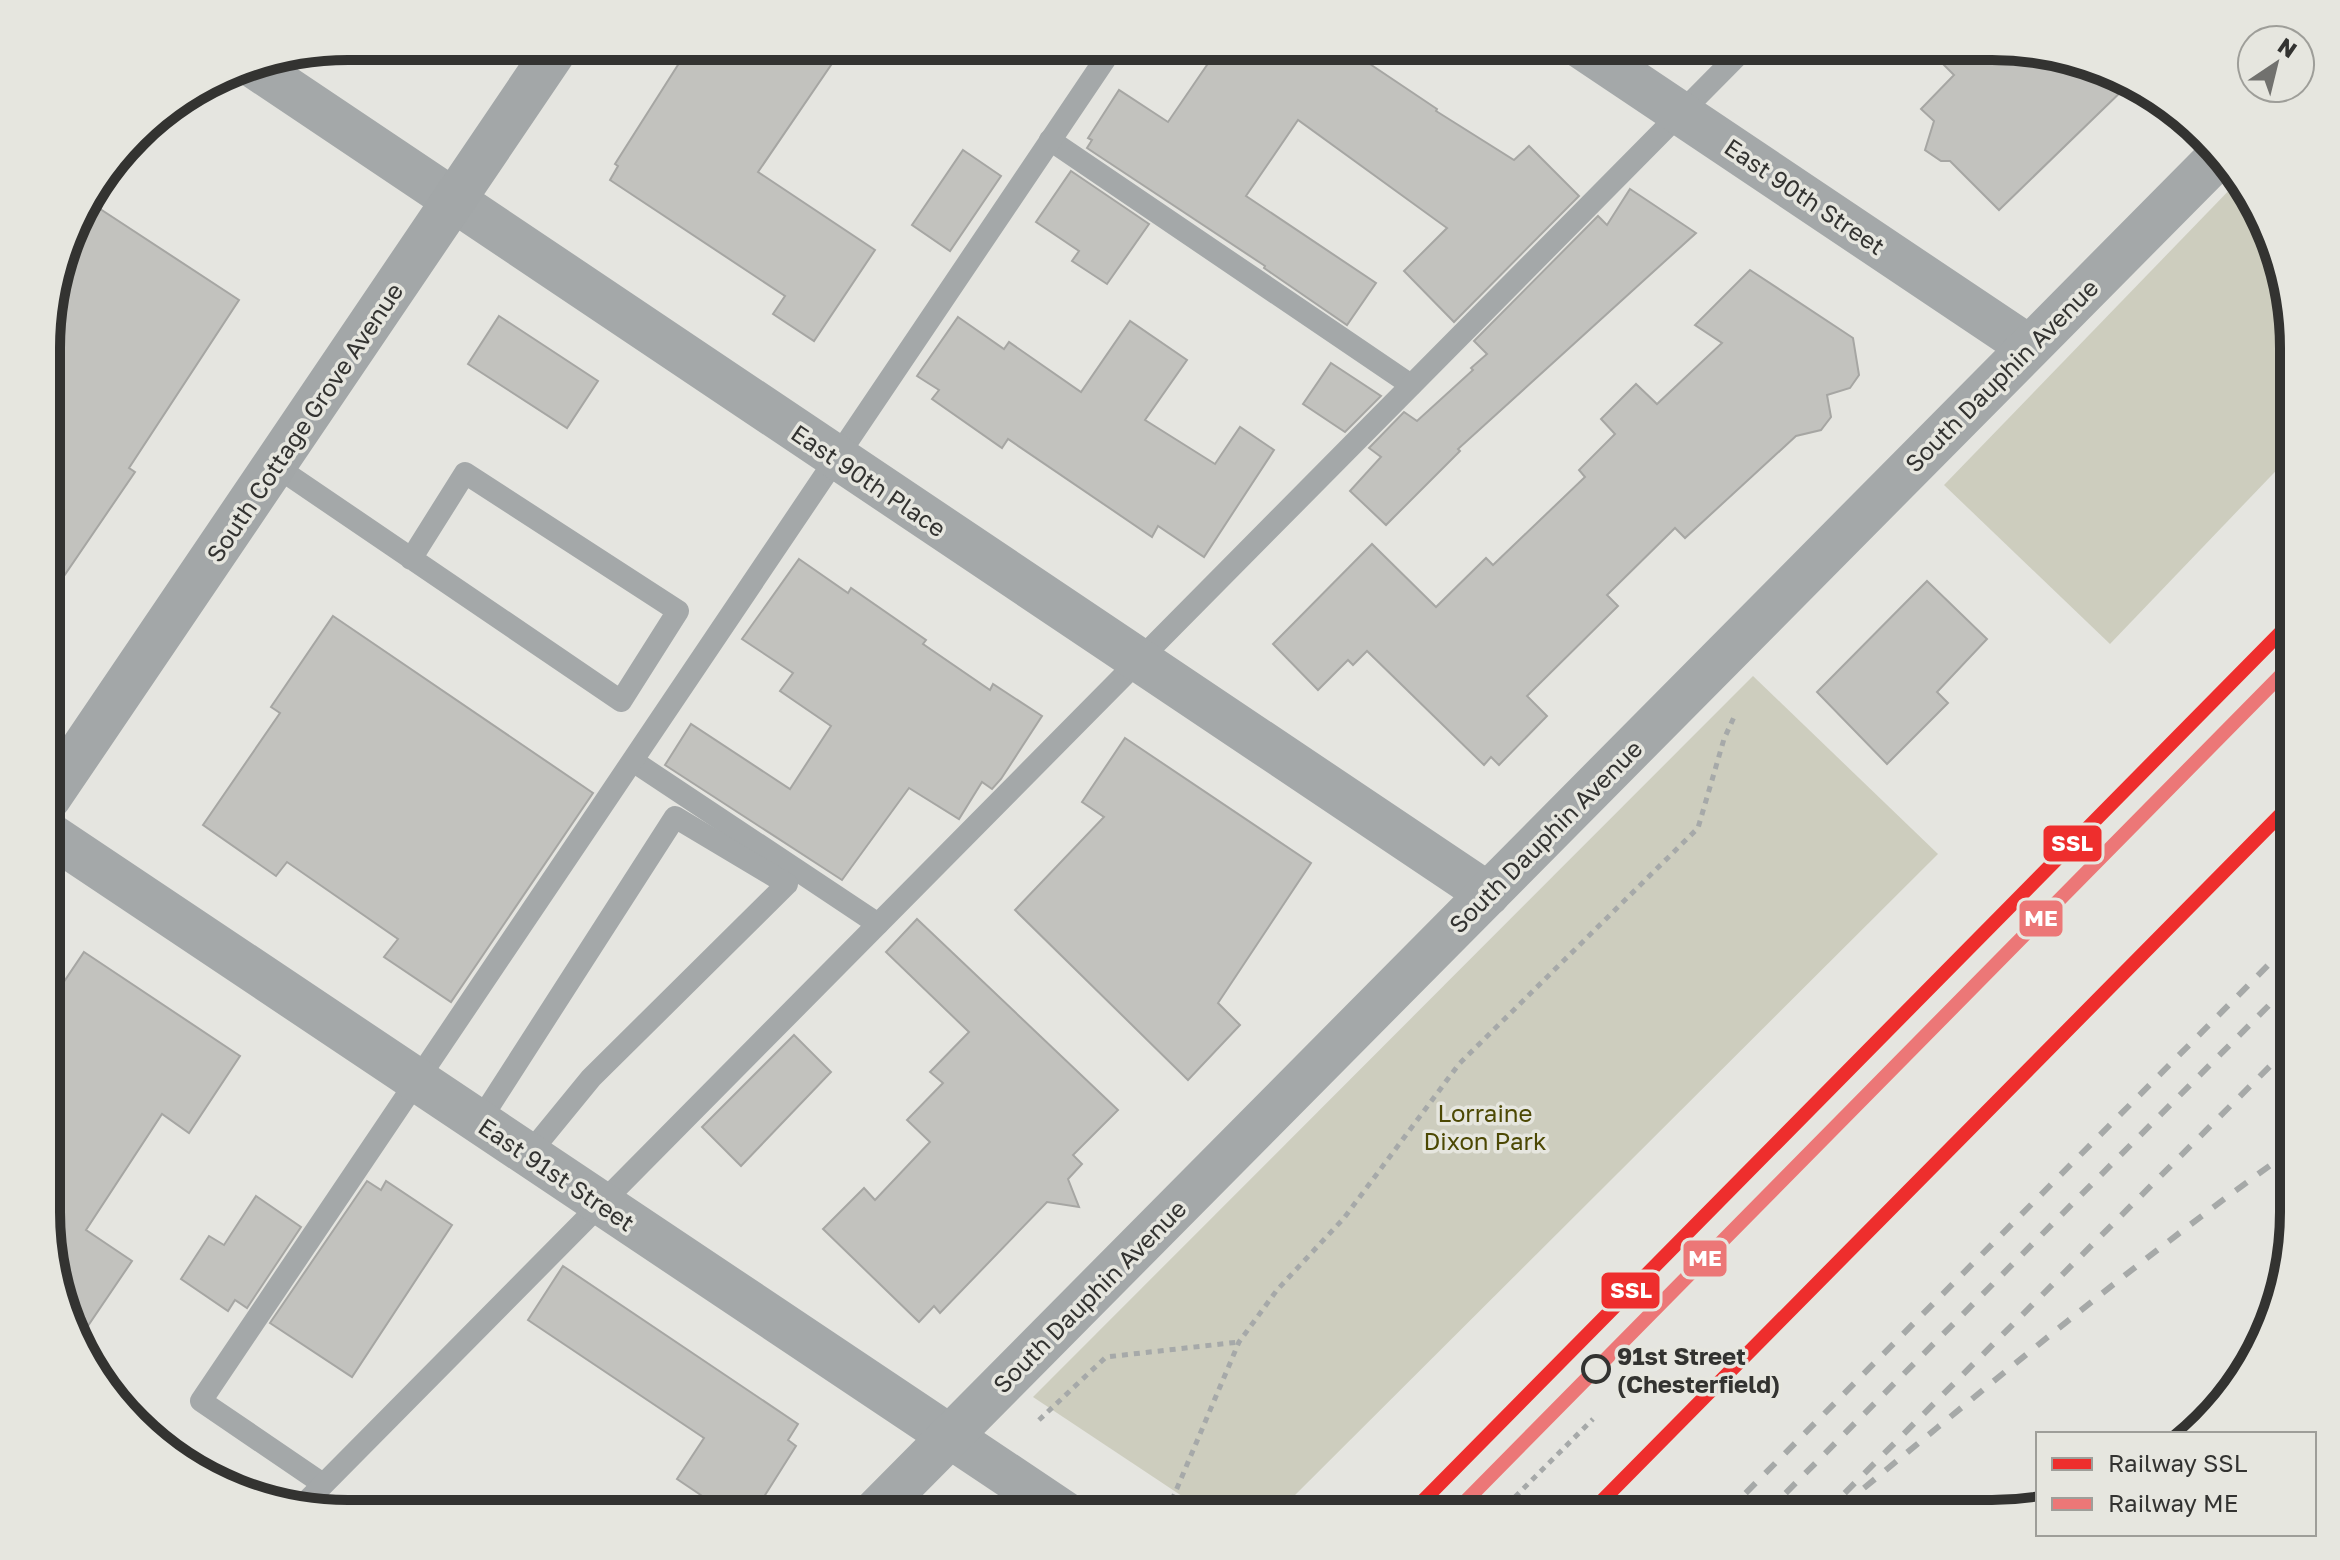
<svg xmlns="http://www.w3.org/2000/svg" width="2340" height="1560" font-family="'Golos Text',sans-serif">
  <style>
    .green { fill: #cdcdbe }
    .building { fill: #c2c2be; stroke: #a6a6a3; stroke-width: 2 }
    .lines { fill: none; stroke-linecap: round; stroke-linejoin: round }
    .path { stroke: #a6a9a9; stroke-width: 5; stroke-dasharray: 6 6; stroke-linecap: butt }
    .service { stroke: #a4a8a9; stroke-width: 22 }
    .minor { stroke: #a4a8a9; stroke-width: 44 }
    .secondary { stroke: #a3a7a8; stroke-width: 44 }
    .rail { stroke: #a6a9a8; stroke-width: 6; stroke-dasharray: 14 14; stroke-linecap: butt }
    .rail-1-casing { stroke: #e6e6df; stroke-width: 20 }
    .rail-2-casing { stroke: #e6e6df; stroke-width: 20 }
    .rail-1 { stroke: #ee2e2d; stroke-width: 14 }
    .rail-2 { stroke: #ec7777; stroke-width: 14 }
    .stop-dot { fill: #e6e6df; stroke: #333331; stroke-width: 4 }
    .labels { text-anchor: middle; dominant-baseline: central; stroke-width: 7; stroke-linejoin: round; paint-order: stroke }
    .street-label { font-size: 24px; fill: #333331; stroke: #e6e6df }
    .park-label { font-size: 24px; fill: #4c4803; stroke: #e6e6df }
    .stop-label { font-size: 24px; font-weight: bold; fill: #333331; stroke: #e6e6df; text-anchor: start }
    .rim { fill: none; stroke: #333331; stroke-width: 10 }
    .line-badge { stroke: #e6e6df; stroke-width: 3 }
    .badge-label { font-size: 22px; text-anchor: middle; font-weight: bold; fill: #fff }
  </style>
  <rect width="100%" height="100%" fill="#e5e5e0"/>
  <g class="green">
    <path d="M 2238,181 L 2254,197 L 2293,329 L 2293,453 L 2110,644 L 1944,485 Z"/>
    <path d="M 1753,676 L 1938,854 L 1276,1514 L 1209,1514 L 1033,1397 Z"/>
  </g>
  <g class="building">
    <path d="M 690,46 L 844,46 L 758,172 L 875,250 L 814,341 L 773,314 L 785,296 L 610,180 L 618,166 L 615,164 Z"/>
    <path d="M 1220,46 L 1343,46 L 1437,109 L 1436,111 L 1514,160 L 1529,146 L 1579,196 L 1454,322 L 1404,271 L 1447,228 L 1298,120 L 1246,196 L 1376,283 L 1347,325 L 1264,268 L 1265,266 L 1087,148 L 1092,140 L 1088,138 L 1119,90 L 1168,122 Z"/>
    <path d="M 1925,46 L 1992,46 L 2089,62 L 2130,83 L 1999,210 L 1950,161 L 1941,161 L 1925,150 L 1934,121 L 1921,109 L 1954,75 Z"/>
    <path d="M 963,150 L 1001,176 L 950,251 L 912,225 Z"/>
    <path d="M 1071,171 L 1149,224 L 1107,284 L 1072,261 L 1079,251 L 1036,222 Z"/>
    <path d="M 1630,189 L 1696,233 L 1458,449 L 1460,451 L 1386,525 L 1350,491 L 1381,457 L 1369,448 L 1404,412 L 1417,421 L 1473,370 L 1471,368 L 1487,354 L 1474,341 L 1598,216 L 1607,225 Z"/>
    <path d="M 88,201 L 239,300 L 129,468 L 135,472 L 49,598 L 49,309 L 77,214 Z"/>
    <path d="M 1750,270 L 1853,338 L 1859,375 L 1850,388 L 1827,395 L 1831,417 L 1821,430 L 1796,436 L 1685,538 L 1675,528 L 1607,595 L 1618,606 L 1527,696 L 1547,716 L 1499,765 L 1491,757 L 1484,765 L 1367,651 L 1353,665 L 1348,660 L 1318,690 L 1273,644 L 1372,544 L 1436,607 L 1486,558 L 1493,565 L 1585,477 L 1579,470 L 1615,434 L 1601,419 L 1636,384 L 1657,404 L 1722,343 L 1695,325 Z"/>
    <path d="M 499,316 L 598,381 L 567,428 L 468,364 Z"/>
    <path d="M 958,317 L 1004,349 L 1009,342 L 1081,392 L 1130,321 L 1187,360 L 1145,420 L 1215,464 L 1240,427 L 1274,450 L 1204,557 L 1158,526 L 1152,537 L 1008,439 L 1002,448 L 932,399 L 939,390 L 917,376 Z"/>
    <path d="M 1331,363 L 1381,396 L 1345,432 L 1303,404 Z"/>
    <path d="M 799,559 L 848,593 L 851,588 L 926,640 L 923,644 L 990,690 L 993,684 L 1042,716 L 1001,779 L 992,789 L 982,782 L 959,819 L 909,788 L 842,880 L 665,765 L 691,724 L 790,789 L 831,726 L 780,691 L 793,673 L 742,639 Z"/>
    <path d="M 1927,581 L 1987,639 L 1937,692 L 1948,703 L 1887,764 L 1817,692 Z"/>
    <path d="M 333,616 L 593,793 L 451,1002 L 384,957 L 398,939 L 287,862 L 276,876 L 203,825 L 280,713 L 271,707 Z"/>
    <path d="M 1125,738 L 1311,863 L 1218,1003 L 1240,1025 L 1188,1080 L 1015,910 L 1104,817 L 1082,802 Z"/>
    <path d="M 917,919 L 1118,1110 L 1073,1155 L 1082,1164 L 1068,1179 L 1079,1207 L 1047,1202 L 940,1313 L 934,1306 L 919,1322 L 823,1229 L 864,1188 L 875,1200 L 930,1142 L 907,1120 L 943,1083 L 930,1072 L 969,1032 L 886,952 Z"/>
    <path d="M 84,952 L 240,1056 L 189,1133 L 162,1114 L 86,1230 L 132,1261 L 79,1339 L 49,1251 L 49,1004 Z"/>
    <path d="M 794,1035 L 831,1072 L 741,1166 L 702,1127 Z"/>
    <path d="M 367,1181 L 381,1190 L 386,1181 L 452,1225 L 352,1377 L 270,1323 Z"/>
    <path d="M 256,1196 L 301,1227 L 247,1308 L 235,1300 L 228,1311 L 181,1279 L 209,1236 L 224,1245 Z"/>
    <path d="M 563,1266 L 798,1424 L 788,1440 L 796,1446 L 753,1514 L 729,1514 L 677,1479 L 704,1438 L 528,1320 Z"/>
  </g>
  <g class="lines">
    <g class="path">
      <path d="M 1039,1420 L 1106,1357 L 1239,1342"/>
      <path d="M 1172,1500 L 1239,1342 L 1277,1290 L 1344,1218 L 1459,1064 L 1698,828 L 1724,739 L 1734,717"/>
      <path d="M 1498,1514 L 1593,1419"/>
    </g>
    <g class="service">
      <path d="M 1050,140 L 1411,385"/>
      <path d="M 274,465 L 621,701 L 678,611 L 465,473 L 411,559"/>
      <path d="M 633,761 L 878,924"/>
      <path d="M 479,1122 L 675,817 L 787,884 L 591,1078 L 528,1155"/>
      <path d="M 323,1484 L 201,1401 L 1114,46"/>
      <path d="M 302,1506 L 1747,46"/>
    </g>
    <g class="minor">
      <path d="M 1580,46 L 2029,347"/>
      <path d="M 252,65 L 1488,894"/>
      <path d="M 49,834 L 1066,1514"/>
      <path d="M 873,1514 L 2217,158"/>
    </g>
    <path class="secondary" d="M 49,798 L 558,46"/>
    <g class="rail">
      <path d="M 1864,1488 C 2005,1372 2145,1254 2293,1149"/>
      <path d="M 1726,1513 L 2293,940"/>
      <path d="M 1766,1513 L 2293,981"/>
      <path d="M 1825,1513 L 2293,1043"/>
    </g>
    <defs>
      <g id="rail-1">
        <path d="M 1410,1514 L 2293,620"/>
        <path d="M 1589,1514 L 2293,802"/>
      </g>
      <path id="rail-2" d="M 1453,1514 L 2293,663"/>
    </defs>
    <use href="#rail-1" class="rail-1-casing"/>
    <use href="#rail-2" class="rail-2-casing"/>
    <use href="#rail-1" class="rail-1"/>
    <use href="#rail-2" class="rail-2"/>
  </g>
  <circle class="stop-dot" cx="1596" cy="1369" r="13"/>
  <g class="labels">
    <g class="street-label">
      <text transform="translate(1805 196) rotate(34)">East 90th Street</text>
      <text transform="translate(2001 375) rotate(-45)">South Dauphin Avenue</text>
      <text transform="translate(304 422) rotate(-56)">South Cottage Grove Avenue</text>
      <text transform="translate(869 480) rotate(34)">East 90th Place</text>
      <text transform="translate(1545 836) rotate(-45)">South Dauphin Avenue</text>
      <text transform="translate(557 1174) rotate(34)">East 91st Street</text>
      <text transform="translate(1089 1296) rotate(-45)">South Dauphin Avenue</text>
    </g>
    <g class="park-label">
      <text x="1485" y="1112">Lorraine<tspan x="1485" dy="28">Dixon Park</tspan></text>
    </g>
    <g class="stop-label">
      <text x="1617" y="1355">91st Street<tspan x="1617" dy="28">(Chesterfield)</tspan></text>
    </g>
  </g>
  <path d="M0 0H2340V1560H0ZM348 60H1992A288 288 0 0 1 2280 348V1212A288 288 0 0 1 1992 1500H348A288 288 0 0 1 60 1212V348A288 288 0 0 1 348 60Z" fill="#e6e6df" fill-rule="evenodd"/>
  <path class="rim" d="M348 60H1992A288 288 0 0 1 2280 348V1212A288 288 0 0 1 1992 1500H348A288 288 0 0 1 60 1212V348A288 288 0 0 1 348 60Z"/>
  <g class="line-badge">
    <rect x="2042" y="824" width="61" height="39" rx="8" fill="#ee2e2d"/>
    <rect x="2018" y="899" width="46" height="39" rx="8" fill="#ec7777"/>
    <rect x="1682" y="1239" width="46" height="39" rx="8" fill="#ec7777"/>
    <rect x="1600" y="1271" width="61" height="39" rx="8" fill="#ee2e2d"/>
  </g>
  <g class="badge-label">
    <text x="2072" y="851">SSL</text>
    <text x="2041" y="926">ME</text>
    <text x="1705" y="1266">ME</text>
    <text x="1631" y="1298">SSL</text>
  </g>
  <rect x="2036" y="1432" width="280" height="104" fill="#e6e6df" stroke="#9e9e99" stroke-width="2"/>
  <rect x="2052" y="1458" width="40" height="12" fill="#ee2e2d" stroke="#9e9e99" stroke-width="2"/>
  <text x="2108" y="1472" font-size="24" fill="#333331">Railway SSL</text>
  <rect x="2052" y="1498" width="40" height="12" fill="#ec7777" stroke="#9e9e99" stroke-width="2"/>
  <text x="2108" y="1512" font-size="24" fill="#333331">Railway ME</text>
  <g transform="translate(2276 64) rotate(35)"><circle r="38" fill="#e6e6df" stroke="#9e9e99" stroke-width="2"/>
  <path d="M0-6L14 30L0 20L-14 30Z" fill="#71716e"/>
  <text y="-12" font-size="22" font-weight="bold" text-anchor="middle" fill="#333331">N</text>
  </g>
</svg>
